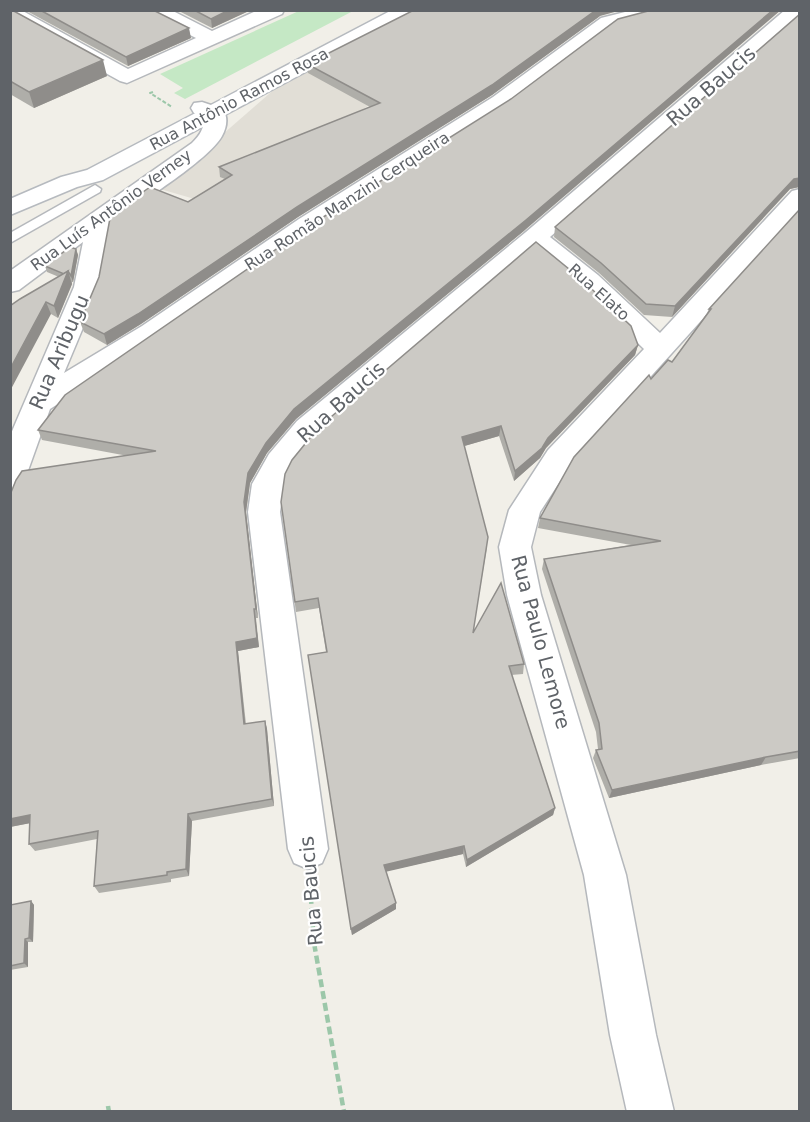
<svg xmlns="http://www.w3.org/2000/svg" width="810" height="1122" font-family="'DejaVu Sans',sans-serif">
  <style>
    .education { fill: #e1ded6 }
    .green { fill: #c5e8c5 }
    .lines { fill: none; stroke-linecap: round; stroke-linejoin: round }
    .lane-casing { stroke: #b5b8bc; stroke-width: 3 }
    .street-casing { stroke: #b5b8bc; stroke-width: 3 }
    .secondary-casing { stroke: #b6babf; stroke-width: 3 }
    .path-far1 { stroke: #9cc7a9; stroke-width: 2; stroke-dasharray: 4 2; stroke-linecap: butt }
    .path { stroke: #9cc7a9; stroke-width: 4.5; stroke-dasharray: 8 4; stroke-linecap: butt }
    .lane { fill: #fff; fill-rule: evenodd }
    .street { fill: #fff; fill-rule: evenodd }
    .secondary { fill: #fff; fill-rule: evenodd }
    .wall { fill: #afaea9 }
    .shaded-wall { fill: #8f8d8a }
    .building { fill: #cccac5; stroke: #8f8d8a; stroke-width: 1.5 }
    .labels { text-anchor: middle; dominant-baseline: central; stroke-width: 4.5; stroke-linejoin: round; paint-order: stroke }
    .far-street-label { font-size: 16px; fill: #5f6368; stroke: #fff }
    .street-label { font-size: 20px; fill: #5f6368; stroke: #fff }
  </style>
  <rect width="100%" height="100%" fill="#f1efe8"/>
  <path class="education" d="M 420,11 L 519,17 L 205,202 L 160,189 L 285,80 Z"/>
  <path class="green" d="M 301,10 L 353,11 L 185,99 L 174,93 L 183,88 L 160,74 Z"/>
  <g class="lines">
    <defs>
      <path id="lane" d="M 95,185 L 101,189 L 100,192 L 10,243 L 10,233 Z"/>
      <g id="street">
        <path d="M 10,10 L 21,10 L 128,69 L 196,38 L 148,14 L 146,10 L 171,10 L 212,31 L 258,10 L 284,10 L 282,14 L 127,83 L 120,81 L 10,20 Z"/>
        <path d="M 633,10 L 668,10 L 666,14 L 615,26 L 509,107 L 317,229 L 162,338 L 50,409 L 25,479 L 21,487 L 10,490 L 10,436 L 74,287 L 83,242 L 19,290 L 10,292 L 10,271 L 192,143 C 200,135 204,129 204,117 L 194,113 L 191,108 L 194,103 L 202,102 L 223,109 C 228,117 227,127 222,136 C 208,161 136,205 109,224 L 106,262 L 100,287 L 64,373 L 142,326 L 299,219 L 493,97 L 601,18 Z"/>
        <path d="M 785,10 L 800,10 L 800,18 L 550,237 L 598,275 L 660,333 L 792,191 L 800,189 L 800,211 L 570,466 L 540,512 L 531,547 L 541,595 L 626,875 L 656,1035 L 674,1112 L 627,1112 L 610,1035 L 584,875 L 507,595 L 499,547 L 509,510 L 548,450 L 644,349 L 580,287 L 535,250 L 317,437 L 291,469 L 284,484 L 280,512 L 328,849 L 322,863 L 308,869 L 294,863 L 288,849 L 248,512 L 252,484 L 269,454 L 297,421 L 526,232 Z"/>
      </g>
      <path id="secondary" d="M 392,10 L 416,10 L 414,14 L 103,180 L 77,187 L 10,215 L 10,199 L 61,177 L 87,170 Z"/>
    </defs>
    <use href="#lane" class="lane-casing"/>
    <use href="#street" class="street-casing"/>
    <use href="#secondary" class="secondary-casing"/>
    <path class="path-far1" d="M 153,92 L 150,93 L 172,107"/>
    <g class="path">
      <path d="M 310,884 L 314,943 L 344,1112"/>
      <path d="M 108,1106 L 109,1112"/>
    </g>
    <use href="#lane" class="lane"/>
    <use href="#street" class="street"/>
    <use href="#secondary" class="secondary"/>
  </g>
  <g class="wall">
    <path d="M 10,10 L 107,76 L 34,108 L 10,94 Z"/>
    <path d="M 25,10 L 153,10 L 191,38 L 128,66 Z"/>
    <path d="M 177,10 L 251,10 L 212,28 Z"/>
    <path d="M 800,14 L 800,187 L 790,189 L 672,317 L 644,315 L 599,273 L 554,237 L 555,227 Z"/>
    <path d="M 600,16 L 492,95 L 298,217 L 141,324 L 107,345 L 84,332 L 80,322 L 188,202 L 225,179 L 220,177 L 219,167 L 370,107 L 308,73 L 307,64 Z"/>
    <path d="M 800,209 L 800,758 L 761,765 L 609,798 L 593,758 L 596,750 L 598,749 L 596,732 L 542,569 L 544,559 L 631,545 L 538,528 L 540,518 L 651,379 L 672,362 L 707,313 L 709,309 Z"/>
    <path d="M 525,230 L 296,419 L 267,453 L 250,483 L 246,512 L 258,618 L 256,618 L 259,647 L 238,651 L 246,724 L 265,721 L 267,729 L 274,806 L 192,821 L 189,876 L 171,879 L 171,882 L 99,893 L 94,886 L 97,839 L 35,851 L 29,844 L 30,823 L 10,827 L 10,495 L 128,456 L 42,440 L 38,430 Z"/>
    <path d="M 76,249 L 78,255 L 73,282 L 72,282 L 72,284 L 58,318 L 51,314 L 10,306 L 59,277 L 47,272 L 45,266 Z"/>
    <path d="M 638,345 L 635,355 L 546,448 L 540,458 L 514,481 L 499,436 L 464,446 L 487,547 L 473,631 L 524,664 L 523,674 L 511,675 L 555,808 L 553,815 L 466,867 L 463,854 L 386,871 L 396,903 L 396,909 L 352,935 L 308,655 L 326,652 L 319,608 L 296,612 L 281,502 Z"/>
    <path d="M 31,901 L 34,905 L 33,942 L 28,942 L 28,967 L 10,970 L 10,905 Z"/>
  </g>
  <g class="shaded-wall">
    <path d="M 229,10 L 251,10 L 212,28 L 211,19 Z"/>
    <path d="M 596,10 L 622,10 L 600,16 L 492,95 L 298,217 L 141,324 L 107,345 L 104,334 Z"/>
    <path d="M 773,10 L 781,10 L 525,230 L 296,419 L 267,453 L 250,483 L 246,512 L 258,618 L 256,609 L 244,502 L 248,473 L 266,443 L 294,409 Z"/>
    <path d="M 189,28 L 191,38 L 128,66 L 126,57 Z"/>
    <path d="M 103,60 L 107,76 L 34,108 L 29,92 Z"/>
    <path d="M 800,178 L 799,187 L 790,189 L 672,317 L 675,306 L 794,179 Z"/>
    <path d="M 76,249 L 78,255 L 73,282 L 71,276 Z"/>
    <path d="M 68,271 L 72,284 L 58,318 L 54,306 Z"/>
    <path d="M 46,302 L 51,314 L 10,391 L 10,369 Z"/>
    <path d="M 638,345 L 635,355 L 546,448 L 540,458 L 514,481 L 515,471 L 548,438 Z"/>
    <path d="M 501,426 L 499,436 L 461,447 L 462,437 Z"/>
    <path d="M 254,609 L 259,647 L 238,651 L 246,732 L 244,724 L 236,642 Z"/>
    <path d="M 265,721 L 267,729 L 274,806 L 272,799 Z"/>
    <path d="M 766,757 L 761,765 L 609,798 L 612,790 Z"/>
    <path d="M 555,808 L 553,815 L 466,867 L 467,860 Z"/>
    <path d="M 188,814 L 192,821 L 189,876 L 186,869 Z"/>
    <path d="M 30,815 L 36,822 L 10,827 L 10,819 Z"/>
    <path d="M 464,846 L 463,854 L 385,872 L 384,865 Z"/>
    <path d="M 31,901 L 34,905 L 33,942 L 29,938 Z"/>
    <path d="M 396,903 L 396,909 L 352,935 L 351,929 Z"/>
    <path d="M 25,939 L 28,942 L 28,967 L 24,963 Z"/>
  </g>
  <g class="building">
    <path d="M 10,10 L 12,10 L 103,60 L 29,92 L 10,81 Z"/>
    <path d="M 40,10 L 153,10 L 189,28 L 126,57 Z"/>
    <path d="M 194,10 L 229,10 L 211,19 Z"/>
    <path d="M 414,10 L 596,10 L 492,85 L 297,207 L 138,314 L 104,334 L 80,322 L 99,277 L 111,213 L 130,201 L 135,201 L 136,197 L 150,187 L 188,202 L 232,175 L 219,167 L 380,103 L 307,64 Z"/>
    <path d="M 652,10 L 773,10 L 526,220 L 294,409 L 266,443 L 248,473 L 244,502 L 256,609 L 254,609 L 257,638 L 236,642 L 244,724 L 265,721 L 272,799 L 188,814 L 186,869 L 167,872 L 167,875 L 94,886 L 98,831 L 29,844 L 30,815 L 10,819 L 10,495 L 16,480 L 22,471 L 156,451 L 38,430 L 65,395 L 317,221 L 511,99 L 618,19 Z"/>
    <path d="M 800,14 L 800,178 L 794,179 L 675,306 L 646,304 L 601,263 L 555,227 Z"/>
    <path d="M 800,209 L 800,751 L 766,757 L 612,790 L 596,750 L 602,749 L 599,723 L 544,559 L 661,541 L 540,518 L 574,457 L 649,375 L 651,379 L 668,360 L 672,362 L 711,309 L 709,309 Z"/>
    <path d="M 536,242 L 580,278 L 631,326 L 638,345 L 548,438 L 542,448 L 515,471 L 501,426 L 462,437 L 488,537 L 473,633 L 501,583 L 524,664 L 509,666 L 555,808 L 467,860 L 464,846 L 384,865 L 396,903 L 351,929 L 308,655 L 327,652 L 318,598 L 295,602 L 281,502 L 285,474 L 292,460 L 318,428 Z"/>
    <path d="M 70,247 L 76,249 L 71,276 L 68,271 L 64,274 L 45,266 Z"/>
    <path d="M 68,271 L 54,306 L 46,302 L 10,369 L 10,306 L 20,299 Z"/>
    <path d="M 31,901 L 29,938 L 25,939 L 24,963 L 10,966 L 10,905 Z"/>
  </g>
  <g class="labels">
    <g class="far-street-label">
      <text transform="translate(239 99) rotate(-28)">Rua Antônio Ramos Rosa</text>
      <text transform="translate(347 201) rotate(-33)">Rua Romão Manzini Cerqueira</text>
      <text transform="translate(111 210) rotate(-36)">Rua Luís Antônio Verney</text>
      <text transform="translate(599 292) rotate(42)">Rua Elato</text>
    </g>
    <g class="street-label">
      <text transform="translate(711 86) rotate(-41)">Rua Baucis</text>
      <text transform="translate(59 352) rotate(-67)">Rua Aribugu</text>
      <text transform="translate(341 402) rotate(-42)">Rua Baucis</text>
      <text transform="translate(541 642) rotate(75)">Rua Paulo Lemore</text>
      <text transform="translate(311 891) rotate(-95)">Rua Baucis</text>
    </g>
  </g>
  <rect width="810" height="1122" fill="none" stroke="#5f6368" stroke-width="24"/>
</svg>
